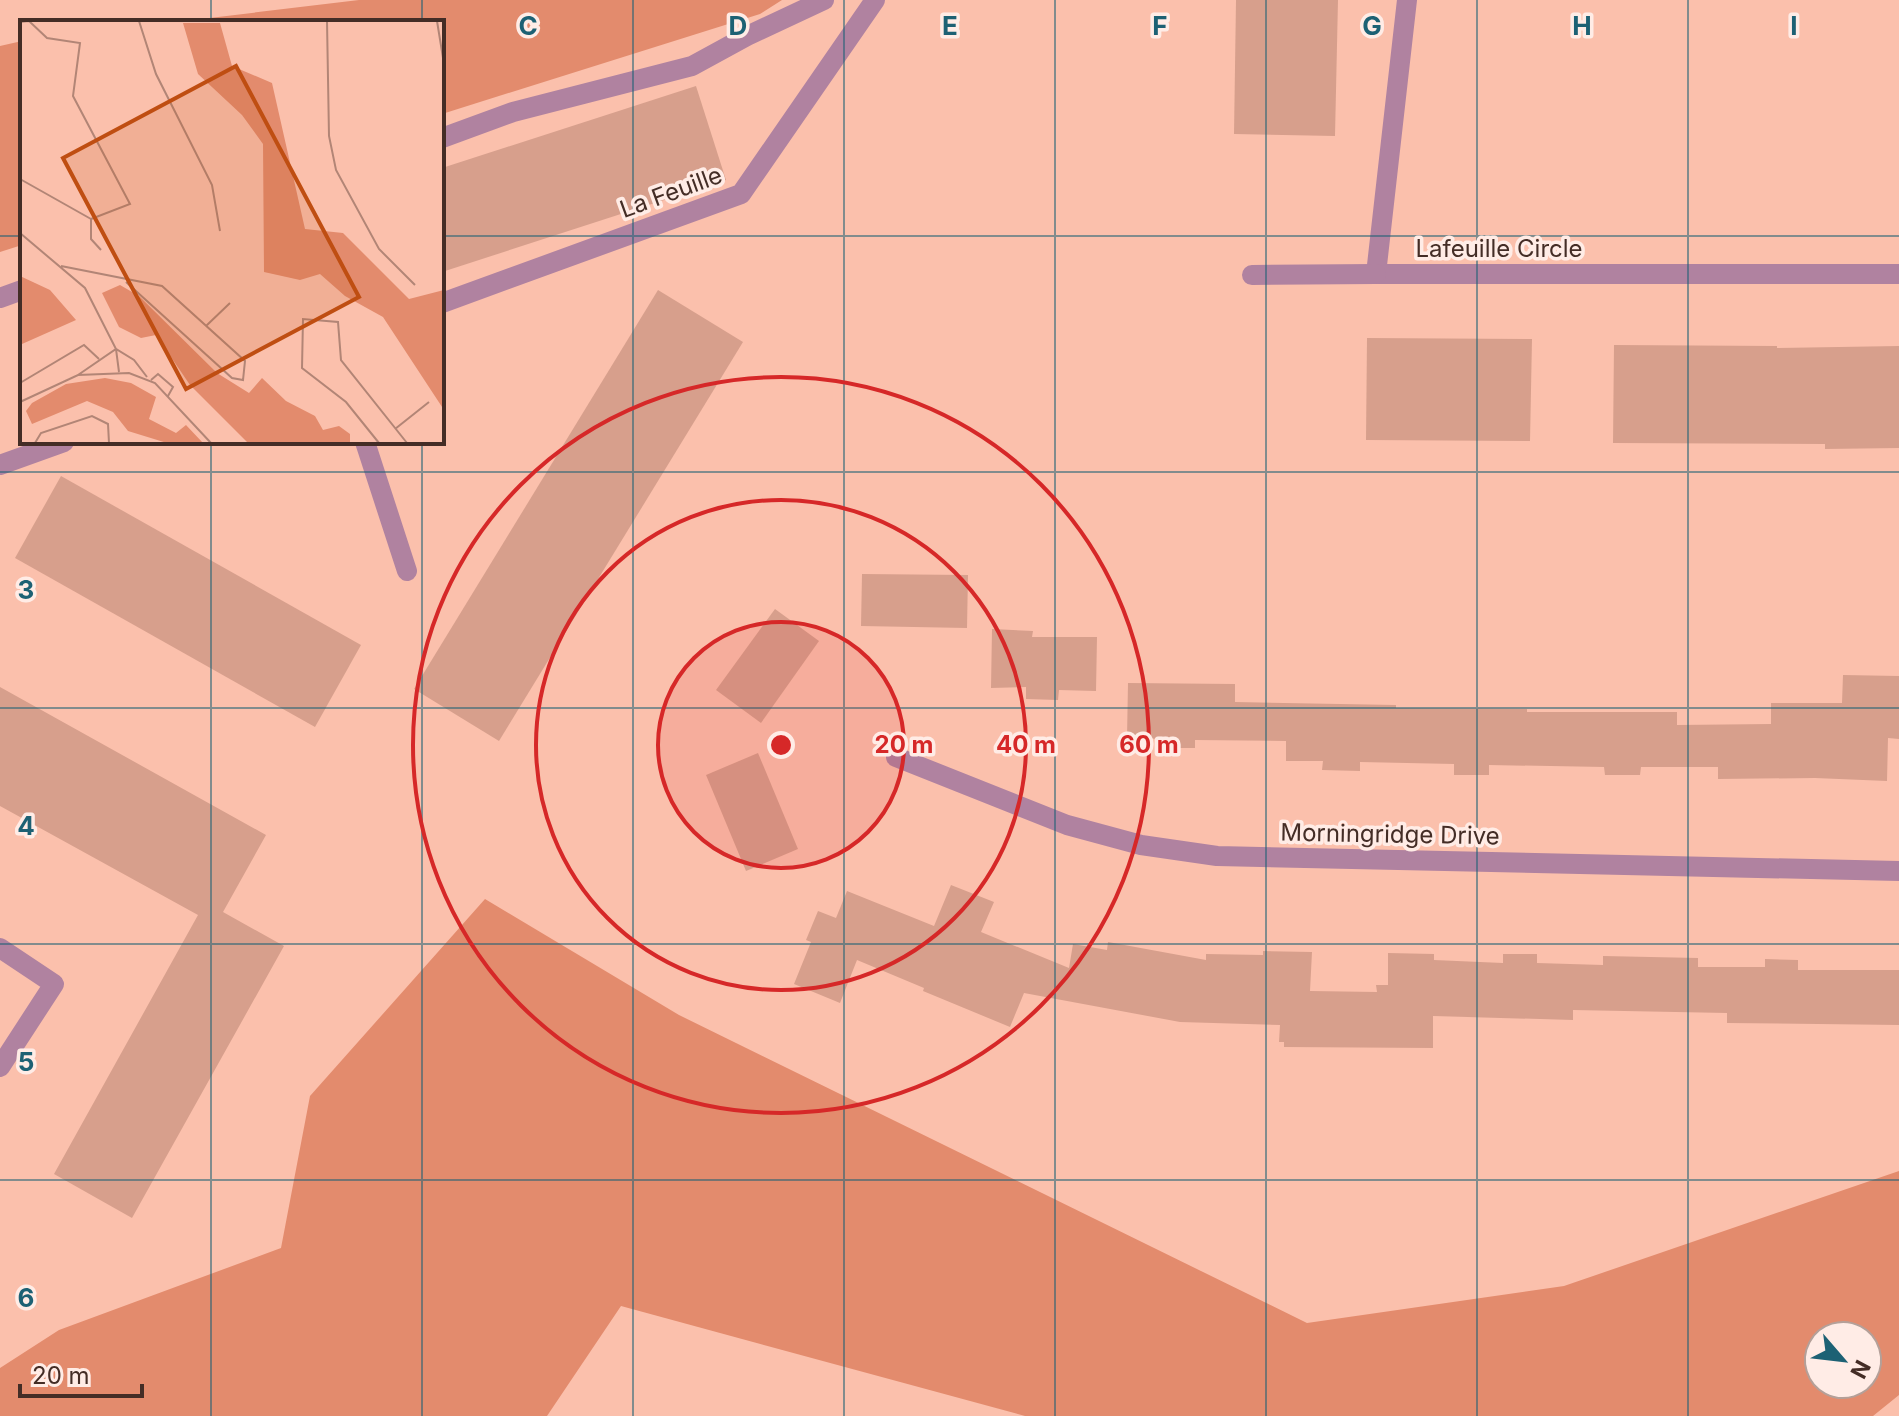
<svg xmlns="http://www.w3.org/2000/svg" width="1899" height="1416" font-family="Inter,sans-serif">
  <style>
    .green { fill: #e38b6d; fill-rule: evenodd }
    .building { fill: #d79f8c }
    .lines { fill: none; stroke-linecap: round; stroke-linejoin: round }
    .minor { stroke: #b082a0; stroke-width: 20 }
    .grid { fill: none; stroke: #1d6174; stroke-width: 2; stroke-opacity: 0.55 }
    .ring { fill: none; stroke: #d62828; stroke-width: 4 }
    .labels { text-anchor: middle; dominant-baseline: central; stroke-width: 7; stroke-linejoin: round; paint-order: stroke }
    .street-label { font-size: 24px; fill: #442d26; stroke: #ffece6 }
    .inset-road { fill: none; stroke: #b28576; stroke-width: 2 }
    .view { fill: #bf4e12; fill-opacity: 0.15; stroke: #bf4e12; stroke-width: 4 }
    .inset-edge { fill: none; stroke: #442d26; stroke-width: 4 }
    .grid-label { font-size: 26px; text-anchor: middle; font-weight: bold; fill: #1d6174; stroke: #ffece6; stroke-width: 7; stroke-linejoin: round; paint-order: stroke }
    .centre { fill: #d62828; stroke: #ffece6; stroke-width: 4 }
    .ring-label { font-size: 24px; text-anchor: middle; font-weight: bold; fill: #d62828; stroke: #ffece6; stroke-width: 7; stroke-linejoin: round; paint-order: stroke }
  </style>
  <rect width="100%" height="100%" fill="#fbc0ac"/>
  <g class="green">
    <path d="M 359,0 L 782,0 L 760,14 L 442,114 L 442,22 L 176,22 Z"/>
    <path d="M 22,41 L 22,245 L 0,252 L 0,46 Z"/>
    <path d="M 485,899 L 679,1015 L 1307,1323 L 1564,1286 L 1899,1171 L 1899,1395 L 1873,1416 L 1025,1416 L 621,1306 L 547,1416 L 0,1416 L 0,1368 L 59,1330 L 281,1248 L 310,1096 ZM 1867,1336 L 1867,1384 L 1819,1384 L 1819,1336 Z"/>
  </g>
  <g class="building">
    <path d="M 1236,0 L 1338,0 L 1335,136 L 1234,134 Z"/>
    <path d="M 696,86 L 726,180 L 442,272 L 442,168 Z"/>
    <path d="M 658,290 L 743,342 L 499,741 L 414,689 Z"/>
    <path d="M 1367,338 L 1532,339 L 1530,441 L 1366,440 Z"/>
    <path d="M 1614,345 L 1777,346 L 1777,348 L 1899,346 L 1899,448 L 1825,449 L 1825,444 L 1613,443 Z"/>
    <path d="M 61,476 L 361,645 L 315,727 L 15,558 Z"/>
    <path d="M 862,574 L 968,575 L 967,628 L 861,626 Z"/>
    <path d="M 775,609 L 819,641 L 761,723 L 716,690 Z"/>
    <path d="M 992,629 L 1033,631 L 1032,637 L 1097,637 L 1096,691 L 1059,690 L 1058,700 L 1026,699 L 1026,687 L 991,688 Z"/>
    <path d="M 1843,675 L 1899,676 L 1899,739 L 1888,738 L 1887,781 L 1815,778 L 1718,779 L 1718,767 L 1641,767 L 1640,775 L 1605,775 L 1604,767 L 1489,765 L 1489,775 L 1454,775 L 1454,764 L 1360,762 L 1360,771 L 1322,770 L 1323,761 L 1286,761 L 1286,741 L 1195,740 L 1195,748 L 1165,748 L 1165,739 L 1127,738 L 1128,683 L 1235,684 L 1235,702 L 1396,705 L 1396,708 L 1527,709 L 1527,712 L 1677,712 L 1677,725 L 1771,724 L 1771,703 L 1842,703 Z"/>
    <path d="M 0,687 L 266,835 L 223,912 L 284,946 L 132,1218 L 54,1174 L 198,915 L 0,806 Z"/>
    <path d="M 758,753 L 798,849 L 746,871 L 706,775 Z"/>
    <path d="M 951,885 L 994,902 L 981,932 L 1069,968 L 1073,944 L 1107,950 L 1108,942 L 1206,960 L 1206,954 L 1263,955 L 1263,951 L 1312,952 L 1310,991 L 1377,992 L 1376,985 L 1388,985 L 1388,953 L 1434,954 L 1434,960 L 1503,963 L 1503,954 L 1537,954 L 1537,963 L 1603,965 L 1603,956 L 1698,958 L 1698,967 L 1765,967 L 1765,959 L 1798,960 L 1798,970 L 1899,970 L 1899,1025 L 1727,1023 L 1727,1013 L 1573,1010 L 1573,1020 L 1433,1016 L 1433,1048 L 1284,1047 L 1284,1042 L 1279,1042 L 1280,1025 L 1180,1022 L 1024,993 L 1010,1027 L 923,991 L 924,988 L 857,960 L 840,1003 L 794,984 L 811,942 L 806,940 L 818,911 L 836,918 L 847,891 L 934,926 Z"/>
  </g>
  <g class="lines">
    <g class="minor">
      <path d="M 1407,0 L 1376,274 L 1899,274"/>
      <path d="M 442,138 L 513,112 L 692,66 L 747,36 L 824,0"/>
      <path d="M 1252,275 L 1376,274"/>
      <path d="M 0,298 L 22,290"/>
      <path d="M 442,303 L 741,194 L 875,0"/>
      <path d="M 365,442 L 407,571"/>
      <path d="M 0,465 L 64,442"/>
      <path d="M 896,757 L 1067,825 L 1141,845 L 1217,856 L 1899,871"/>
      <path d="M 0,948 L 54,984 L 0,1067"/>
    </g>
  </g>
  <path class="grid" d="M 211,0 L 211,22M 422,0 L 422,22M 633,0 L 633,1416M 844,0 L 844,1416M 1055,0 L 1055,1416M 1266,0 L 1266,1416M 1477,0 L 1477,1416M 1688,0 L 1688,1416M 0,236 L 22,236M 442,236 L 1899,236M 211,442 L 211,1416M 422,442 L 422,1416M 0,472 L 1899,472M 0,708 L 1899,708M 0,944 L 1899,944M 0,1180 L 1899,1180"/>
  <circle cx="781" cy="745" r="123" fill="#d62828" fill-opacity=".12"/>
  <g class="ring">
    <circle cx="781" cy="745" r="123"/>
    <circle cx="781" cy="745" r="245"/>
    <circle cx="781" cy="745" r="368"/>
  </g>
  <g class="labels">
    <g class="street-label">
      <text transform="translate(671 192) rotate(-20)">La Feuille</text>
      <text x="1499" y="248">Lafeuille Circle</text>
      <text transform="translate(1390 834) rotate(1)">Morningridge Drive</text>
    </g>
  </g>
  <g transform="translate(20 20)">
    <rect width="424" height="424" fill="#fbc0ac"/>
    <path d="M 163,3 L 200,3 L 212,46 L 252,63 L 285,209 L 323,213 L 389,279 L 424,270 L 424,390 L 363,297 L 325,276 L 300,254 L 280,260 L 244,252 L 243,124 L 222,95 L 178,54 ZM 0,256 L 30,270 L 56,300 L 2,324 ZM 100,265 L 119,276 L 197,353 L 229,373 L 242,358 L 266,381 L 295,396 L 303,410 L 319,406 L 330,414 L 330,423 L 228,423 L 170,365 L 136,315 L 121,318 L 99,307 L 82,273 ZM 85,358 L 111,363 L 136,377 L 129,399 L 156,413 L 166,405 L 183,423 L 147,423 L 108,411 L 93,392 L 67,381 L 12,404 L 6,391 L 12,383 L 46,364 Z" fill="#e38b6d"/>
    <path class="inset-road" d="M 119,1 L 136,54 L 192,165 L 200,211M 307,1 L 309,116 L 316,150 L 359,229 L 395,265M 417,1 L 424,44M 0,2 L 9,1 L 27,18 L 60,23 L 53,76 L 110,184 L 71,199M 0,159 L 71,199M 71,199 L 71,219 L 81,230M 0,213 L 65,268 L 96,329 L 99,352M 41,246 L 142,266 L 225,341 L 223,360 L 212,358 L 106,262M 186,306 L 210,283M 58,355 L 96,329 L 114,340 L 127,357M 131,360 L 138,354 L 153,367 L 148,376M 0,363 L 64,325 L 79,339M 0,382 L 58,355 L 109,353 L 135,363 L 191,423M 375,409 L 409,382M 15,423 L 21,413 L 72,396 L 88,404 L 89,423M 359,423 L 326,382 L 282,348 L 283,299 L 318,302 L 321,340 L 387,423"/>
    <path class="view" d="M 216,46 L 339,277 L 166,369 L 43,138 Z"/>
    <rect width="424" height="424" class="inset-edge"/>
  </g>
  <g class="grid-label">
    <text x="528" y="35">C</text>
    <text x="738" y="35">D</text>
    <text x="950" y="35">E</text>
    <text x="1160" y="35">F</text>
    <text x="1372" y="35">G</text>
    <text x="1582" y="35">H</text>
    <text x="1794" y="35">I</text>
    <text x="26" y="599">3</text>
    <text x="26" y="835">4</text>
    <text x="26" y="1071">5</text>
    <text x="26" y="1307">6</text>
  </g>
  <circle cx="781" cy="745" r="12" class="centre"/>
  <g class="ring-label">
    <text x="904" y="753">20 m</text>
    <text x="1026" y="753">40 m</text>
    <text x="1149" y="753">60 m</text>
  </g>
  <g transform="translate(1843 1360) rotate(118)"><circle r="38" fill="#ffece6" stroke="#b4a099" stroke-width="2"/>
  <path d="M0-6L14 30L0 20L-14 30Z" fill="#1d6174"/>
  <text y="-12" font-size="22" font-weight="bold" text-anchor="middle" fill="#442d26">N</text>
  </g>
  <path d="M20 1384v12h122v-12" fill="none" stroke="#442d26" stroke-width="4"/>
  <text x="32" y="1384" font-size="24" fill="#442d26" stroke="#ffece6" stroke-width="6" paint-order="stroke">20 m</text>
</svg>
